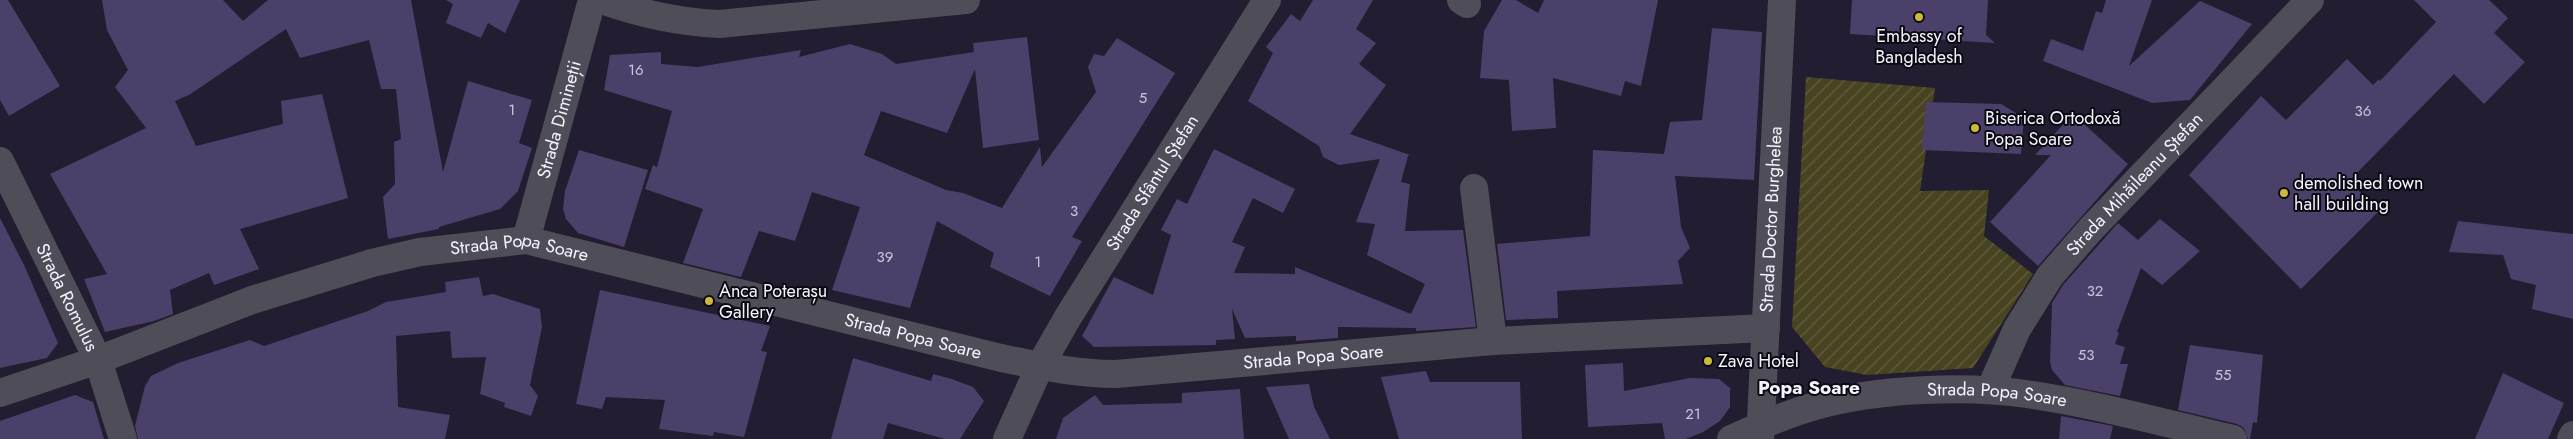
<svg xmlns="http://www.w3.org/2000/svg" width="2573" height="439" font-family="Jost,sans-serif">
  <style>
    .garden { fill: url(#garden-furrows) }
    .building { fill: #4b4069 }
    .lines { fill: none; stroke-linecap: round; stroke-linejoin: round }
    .minor { stroke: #4f4d57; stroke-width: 28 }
    .tertiary { stroke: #4f4d57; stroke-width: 28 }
    .poi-dot { fill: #cbba39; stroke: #0b0911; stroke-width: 2 }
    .labels { text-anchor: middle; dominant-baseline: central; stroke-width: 4; stroke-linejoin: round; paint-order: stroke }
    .number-label { font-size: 15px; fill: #cac6d9 }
    .poi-label { font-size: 18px; fill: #f5f3fe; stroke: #0b0911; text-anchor: start }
    .street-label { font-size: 18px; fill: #f5f3fe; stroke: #0b0911 }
    .neighbourhood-label { font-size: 19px; font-weight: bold; fill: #f5f3fe; stroke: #0b0911 }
  </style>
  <defs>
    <pattern id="garden-furrows" width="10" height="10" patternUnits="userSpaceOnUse" patternTransform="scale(1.25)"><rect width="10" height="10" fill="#484320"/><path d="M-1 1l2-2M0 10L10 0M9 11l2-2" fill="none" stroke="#635f41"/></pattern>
  </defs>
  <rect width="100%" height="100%" fill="#221d30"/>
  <path class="garden" d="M 1806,77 L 1935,88 L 1920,191 L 1989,190 L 1984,236 L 2033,274 L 1973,368 L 1867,375 L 1825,367 L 1792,327 Z"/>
  <g class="building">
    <path d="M 0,0 L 8,0 L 60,86 L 9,116 L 0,100 Z"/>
    <path d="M 102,0 L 223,0 L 243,21 L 268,0 L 411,0 L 443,172 L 468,81 L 532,100 L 519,143 L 532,148 L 518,191 L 500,209 L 439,227 L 439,229 L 388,239 L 383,197 L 395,184 L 394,142 L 401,139 L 396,89 L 381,89 L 369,40 L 300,58 L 286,29 L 189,95 L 175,101 L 196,146 L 283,124 L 281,101 L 322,94 L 348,198 L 240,229 L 259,269 L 214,285 L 209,273 L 170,290 L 173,314 L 154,321 L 105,332 L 84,279 L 107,274 L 50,174 L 146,128 L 115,87 L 128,70 L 107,30 Z"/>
    <path d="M 446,0 L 520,0 L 505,33 L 488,23 L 481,38 L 446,23 L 453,4 Z"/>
    <path d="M 1313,0 L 1373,0 L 1356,29 L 1376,43 L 1359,64 L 1386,85 L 1350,134 L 1410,155 L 1408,156 L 1401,182 L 1410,184 L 1405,231 L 1463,230 L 1476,327 L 1416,331 L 1416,328 L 1338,327 L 1338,338 L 1296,341 L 1296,336 L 1245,338 L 1232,309 L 1235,339 L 1216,340 L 1216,345 L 1094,347 L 1082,336 L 1114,277 L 1153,295 L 1171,235 L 1161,230 L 1177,199 L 1187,204 L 1214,149 L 1295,189 L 1283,213 L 1253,198 L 1232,242 L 1245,247 L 1234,273 L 1295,274 L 1295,267 L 1411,314 L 1425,284 L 1367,255 L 1375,224 L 1356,222 L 1380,159 L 1339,165 L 1323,157 L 1319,146 L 1248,101 L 1273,53 L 1266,47 L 1291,14 L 1300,21 Z"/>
    <path d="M 1502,0 L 1516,0 L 1538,13 L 1544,0 L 1658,0 L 1641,86 L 1625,81 L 1621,96 L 1553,78 L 1556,128 L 1512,131 L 1509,80 L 1480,78 L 1484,31 Z"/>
    <path d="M 1852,0 L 1988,0 L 1986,35 L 1995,43 L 1850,34 Z"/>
    <path d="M 2106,0 L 2152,0 L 2129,66 L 2200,1 L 2252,24 L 2190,100 L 2152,103 L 2043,61 L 2051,39 L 2083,51 L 2096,11 L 2102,13 Z"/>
    <path d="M 2414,0 L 2489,0 L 2508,18 L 2494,33 L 2525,62 L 2484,104 L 2454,74 L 2349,181 L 2379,211 L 2301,289 L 2189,175 L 2261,96 L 2286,120 L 2347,59 L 2373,85 L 2379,79 L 2380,81 L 2436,22 Z"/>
    <path d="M 1712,28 L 1762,32 L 1754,180 L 1675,176 L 1681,227 L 1690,248 L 1678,261 L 1683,284 L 1557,291 L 1558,318 L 1506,320 L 1497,244 L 1590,236 L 1593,150 L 1664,154 L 1670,122 L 1702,120 Z"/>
    <path d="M 1027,37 L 1039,140 L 983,148 L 975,69 L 947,133 L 881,111 L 864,155 L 946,190 L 963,193 L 1002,208 L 1040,147 L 1042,167 L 1096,92 L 1088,67 L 1094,54 L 1104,56 L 1117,38 L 1175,73 L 1072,237 L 1082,241 L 1050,296 L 990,267 L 994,253 L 937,221 L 910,308 L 832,290 L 860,207 L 812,192 L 795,241 L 759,231 L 741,277 L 683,263 L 703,209 L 645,189 L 653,165 L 657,167 L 672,111 L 604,90 L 610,55 L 661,52 L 661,64 L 698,67 L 801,50 L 799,57 L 850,44 L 882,54 L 896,64 L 974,52 L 973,43 Z"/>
    <path d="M 1926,102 L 2001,104 L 2024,118 L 2021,154 L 1922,150 Z"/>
    <path d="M 2073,114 L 2128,164 L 2038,266 L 1990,222 L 2051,155 L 2035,155 Z"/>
    <path d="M 579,150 L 648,170 L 624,247 L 578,233 L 566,219 L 563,209 L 565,191 Z"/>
    <path d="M 0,218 L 24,265 L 58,343 L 47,358 L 0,368 Z"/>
    <path d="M 2160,219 L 2200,251 L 2162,285 L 2141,268 L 2117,332 L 2119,333 L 2115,344 L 2125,347 L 2120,364 L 2128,364 L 2120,396 L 2065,385 L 2052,370 L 2050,362 L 2052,303 L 2063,285 L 2118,223 L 2138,240 Z"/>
    <path d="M 2458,221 L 2573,234 L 2573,319 L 2532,309 L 2536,285 L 2511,279 L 2503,255 L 2449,252 Z"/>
    <path d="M 479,277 L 483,296 L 493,294 L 540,309 L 542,327 L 530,385 L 538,396 L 531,416 L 504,407 L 505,403 L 480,394 L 486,357 L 452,358 L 450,331 L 396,336 L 398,407 L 450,415 L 445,439 L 138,439 L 135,426 L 145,386 L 151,376 L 178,363 L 250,340 L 264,346 L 368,311 L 386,302 L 446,292 L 445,282 Z"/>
    <path d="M 600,290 L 770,326 L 761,351 L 767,352 L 744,437 L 714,432 L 713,436 L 659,429 L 665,400 L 606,397 L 602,409 L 576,404 Z"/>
    <path d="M 2190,345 L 2263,355 L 2257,423 L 2253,422 L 2250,439 L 2248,439 L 2244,428 L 2237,424 L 2178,410 Z"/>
    <path d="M 853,358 L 931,381 L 933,374 L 952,379 L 973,387 L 984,401 L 960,439 L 945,439 L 888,423 L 883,439 L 831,439 Z"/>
    <path d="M 1623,363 L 1624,391 L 1690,378 L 1719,379 L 1730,388 L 1730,407 L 1720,421 L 1703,432 L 1686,439 L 1665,439 L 1662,423 L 1588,427 L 1585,365 Z"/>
    <path d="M 1426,371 L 1430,382 L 1520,382 L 1522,439 L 1399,439 L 1381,377 Z"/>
    <path d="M 2503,373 L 2564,403 L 2548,439 L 2475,439 Z"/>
    <path d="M 1309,384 L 1314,407 L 1330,439 L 1289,439 L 1266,387 Z"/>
    <path d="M 1240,389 L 1244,439 L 1056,439 L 1063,418 L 1095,395 L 1103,405 L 1182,403 L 1182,393 Z"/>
    <path d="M 75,395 L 93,402 L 104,439 L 0,439 L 0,421 Z"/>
    <path d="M 2061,416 L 2113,426 L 2110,439 L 2059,439 Z"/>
  </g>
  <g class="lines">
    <g class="minor">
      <path d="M 602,0 C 641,14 678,22 719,24 L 966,0"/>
      <path d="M 1461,0 L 1467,4"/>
      <path d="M 1474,188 L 1493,341"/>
      <path id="s1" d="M 526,240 L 592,0"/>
      <path id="s2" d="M 1990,390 L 2017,329 L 2050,276 L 2090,230 L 2310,0"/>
      <path id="s3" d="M 0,393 L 98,360 L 252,300 L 372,263 L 420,252 L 526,240 L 1001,358 C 1040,366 1077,374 1116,374 L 1493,341 L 1766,328"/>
      <path id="s4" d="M 1731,439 C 1760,426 1789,413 1819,405 C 1879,389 1965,385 2026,394 C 2096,404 2164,423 2233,439"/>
      <path id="s5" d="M 1760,439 L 1782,0"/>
      <path d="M 2571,439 L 2573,435"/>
    </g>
    <g class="tertiary">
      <path id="s6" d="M 0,161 L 98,360 L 123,439"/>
      <path id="s7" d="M 1007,439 L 1040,366 L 1068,317 L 1267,0"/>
    </g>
  </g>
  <g class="poi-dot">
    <circle cx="1919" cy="17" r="5"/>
    <circle cx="1975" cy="128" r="5"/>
    <circle cx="2284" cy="193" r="5"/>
    <circle cx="709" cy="301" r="5"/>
    <circle cx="1708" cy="361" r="5"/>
  </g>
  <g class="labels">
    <g class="number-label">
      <text x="636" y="70">16</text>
      <text x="1143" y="98">5</text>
      <text x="512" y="110">1</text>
      <text x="2363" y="111">36</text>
      <text x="1074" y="211">3</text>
      <text x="885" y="257">39</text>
      <text x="1038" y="262">1</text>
      <text x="2095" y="291">32</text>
      <text x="2086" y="355">53</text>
      <text x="2223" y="375">55</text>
      <text x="1693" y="414">21</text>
    </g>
    <g class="poi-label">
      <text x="1919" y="36" text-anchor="middle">Embassy of<tspan x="1919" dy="21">Bangladesh</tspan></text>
      <text x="1985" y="118">Biserica Ortodoxă<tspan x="1985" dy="21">Popa Soare</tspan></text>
      <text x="2294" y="183">demolished town<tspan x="2294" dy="21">hall building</tspan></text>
      <text x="719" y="291">Anca Poterașu<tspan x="719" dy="21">Gallery</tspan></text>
      <text x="1718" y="361">Zava Hotel</text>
    </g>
    <g class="street-label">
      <text stroke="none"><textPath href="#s1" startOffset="125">Strada Dimineții</textPath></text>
      <text stroke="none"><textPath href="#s7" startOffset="295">Strada Sfântul Ștefan</textPath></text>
      <text stroke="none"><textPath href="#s2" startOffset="254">Strada Mihăileanu Ștefan</textPath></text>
      <text stroke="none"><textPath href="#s5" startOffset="220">Strada Doctor Burghelea</textPath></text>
      <text stroke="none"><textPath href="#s3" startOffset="544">Strada Popa Soare</textPath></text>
      <text stroke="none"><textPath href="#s6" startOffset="152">Strada Romulus</textPath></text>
      <text stroke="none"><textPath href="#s3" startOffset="949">Strada Popa Soare</textPath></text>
      <text stroke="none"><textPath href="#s3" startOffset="1354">Strada Popa Soare</textPath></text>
      <text stroke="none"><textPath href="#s4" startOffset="274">Strada Popa Soare</textPath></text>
    </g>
    <g class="neighbourhood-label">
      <text x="1809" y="387">Popa Soare</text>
    </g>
  </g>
</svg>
